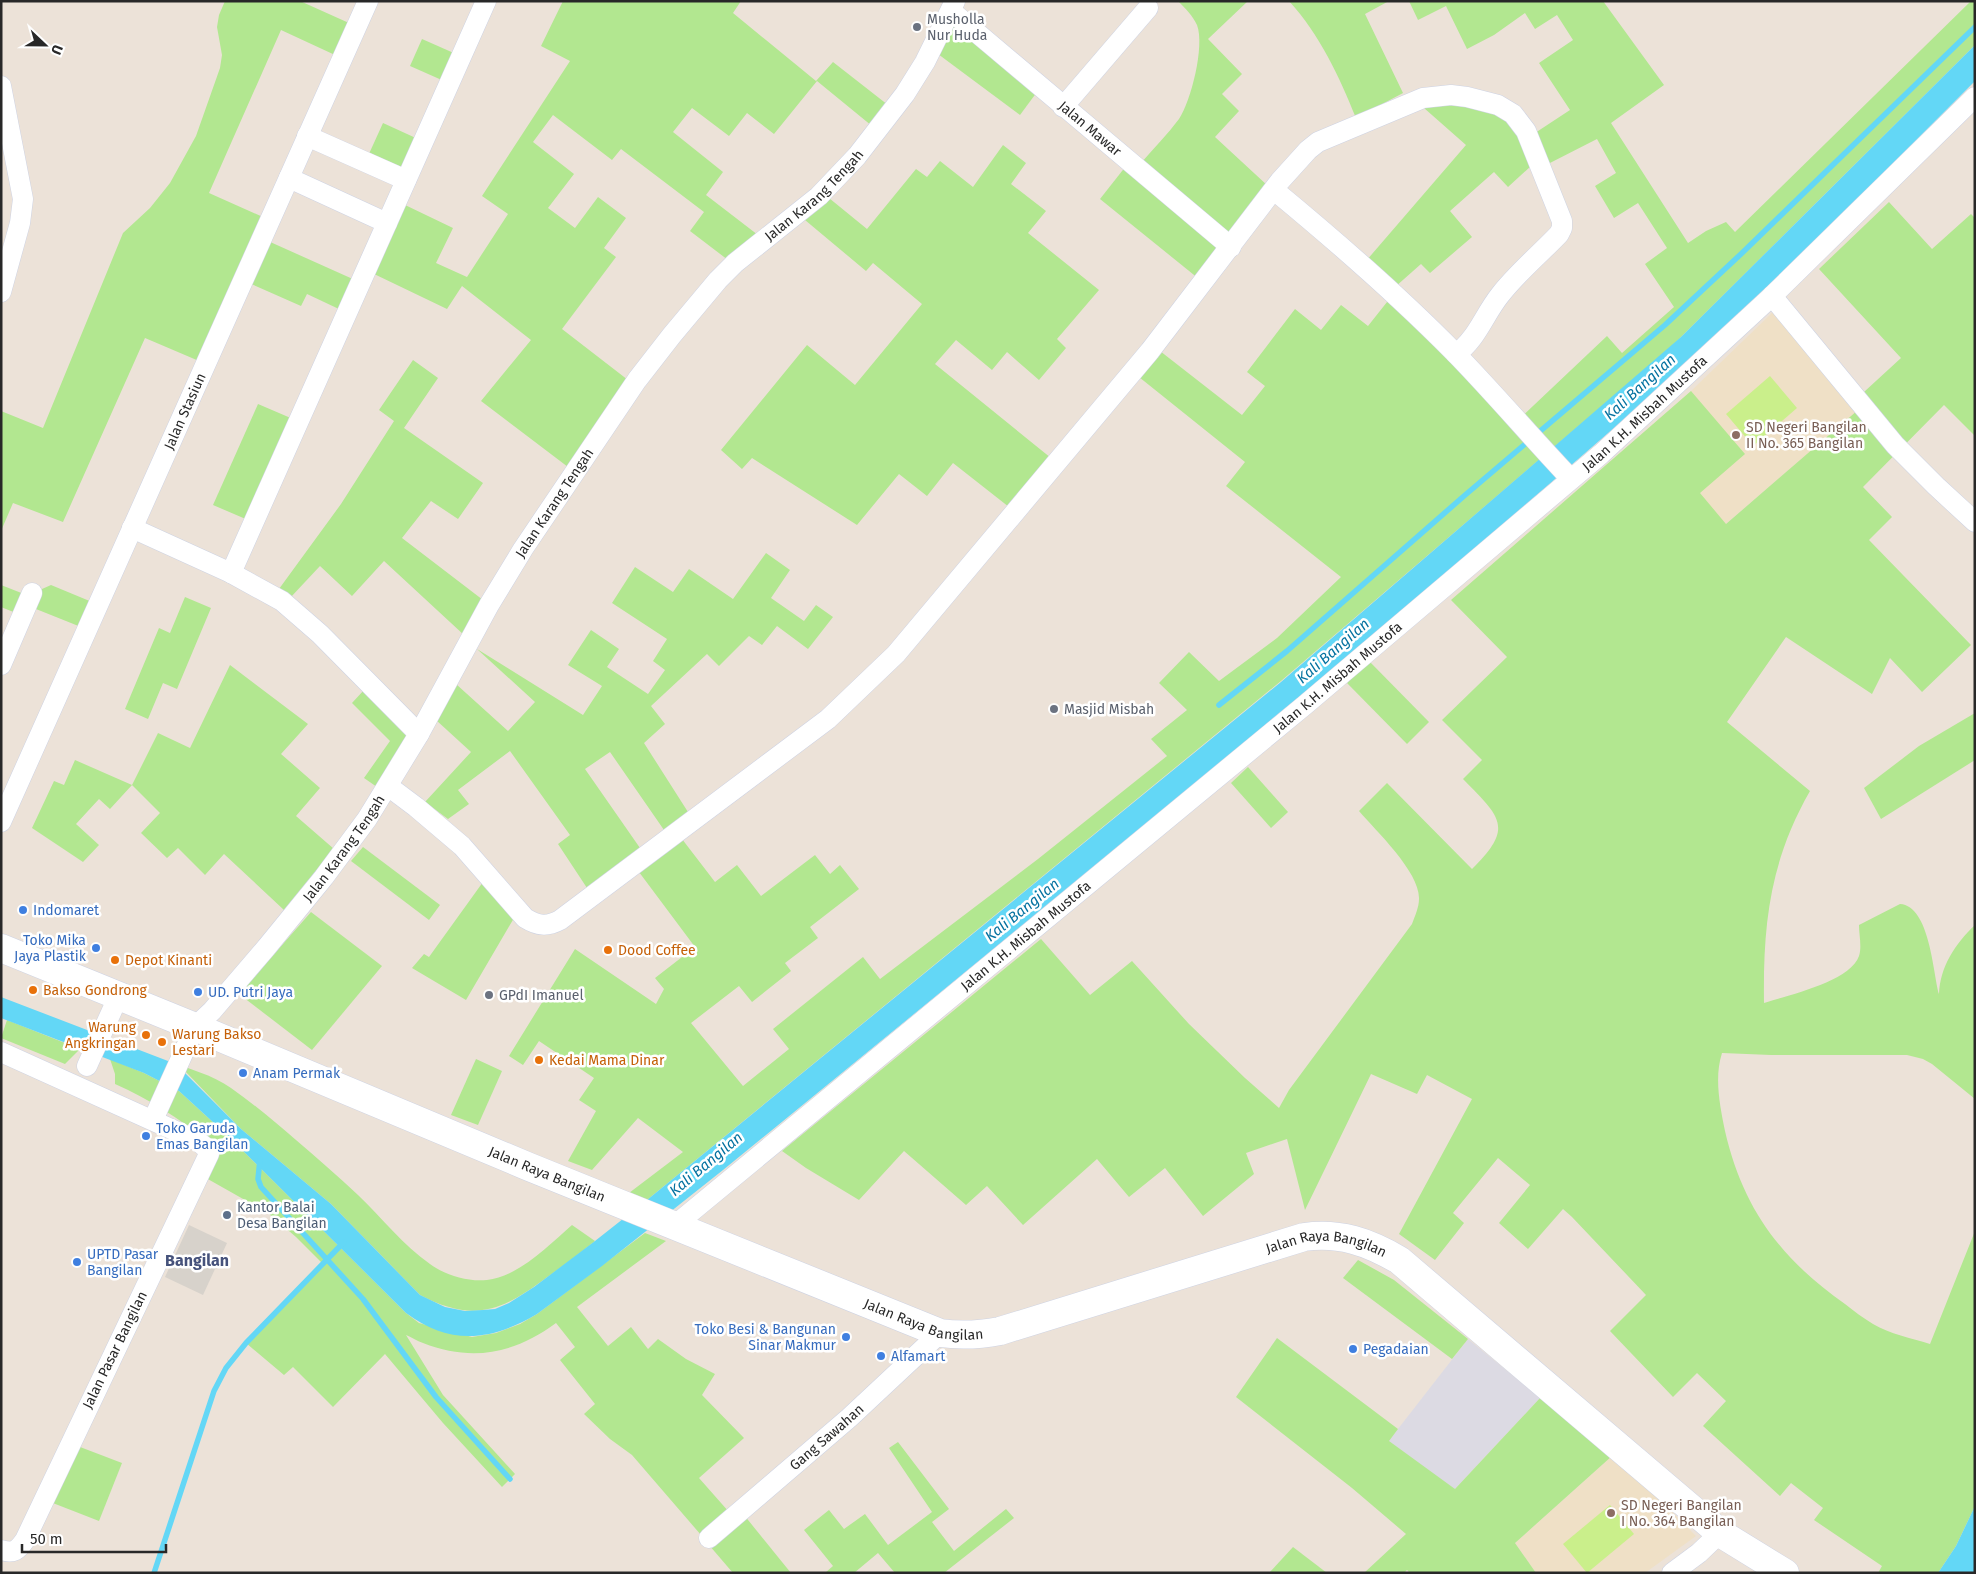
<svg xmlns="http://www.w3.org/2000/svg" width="1976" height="1574" font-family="'Fira Sans',sans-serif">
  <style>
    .industrial { fill: #dcdae3 }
    .education { fill: #efe0c6 }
    .green { fill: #b2e790 }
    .pitch { fill: #caef8b }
    .plaza { fill: #d7d2cb }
    .water { fill: #63d7f6 }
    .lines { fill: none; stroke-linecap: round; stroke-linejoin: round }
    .stream { stroke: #63d7f6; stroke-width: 5.5 }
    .minor-casing { stroke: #ced3e3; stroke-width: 21 }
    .secondary-casing { stroke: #ced3e3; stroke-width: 29 }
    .minor { stroke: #fff; stroke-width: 20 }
    .secondary { stroke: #fff; stroke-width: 28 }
    .worship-dot { fill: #6b7280; stroke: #fff; stroke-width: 2 }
    .education-dot { fill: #8d6e63; stroke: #fff; stroke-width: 2 }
    .shop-dot { fill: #3f7fe0; stroke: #fff; stroke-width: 2 }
    .food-dot { fill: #e8710a; stroke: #fff; stroke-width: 2 }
    .service-dot { fill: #5c6f8a; stroke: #fff; stroke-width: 2 }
    .labels { text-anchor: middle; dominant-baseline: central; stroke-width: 5; stroke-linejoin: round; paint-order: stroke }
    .worship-label { font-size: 14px; fill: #5b616d; stroke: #fff; text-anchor: start }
    .street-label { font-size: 14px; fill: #282828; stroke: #fff }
    .education-label { font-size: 14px; fill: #785e54; stroke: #fff; text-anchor: start }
    .shop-label { font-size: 14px; fill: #366cbe; stroke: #fff; text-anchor: start }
    .food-label { font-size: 14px; fill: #c56008; stroke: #fff; text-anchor: start }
    .service-label { font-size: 14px; fill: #4e5e75; stroke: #fff; text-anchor: start }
    .water-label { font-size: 15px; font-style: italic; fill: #0572a0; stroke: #fff }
    .quarter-label { font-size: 16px; font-weight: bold; fill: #46527b; stroke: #fff }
  </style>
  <rect width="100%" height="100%" fill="#ece2d8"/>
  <path class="industrial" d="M 1468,1339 L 1540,1398 L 1455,1489 L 1352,1488 Z"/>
  <g class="education">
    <path d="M 1773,312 L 1859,410 L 1693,552 L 1614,459 L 1691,391 Z"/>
    <path d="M 1612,1456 L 1650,1490 L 1696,1536 L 1645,1573 L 1536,1573 L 1515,1543 Z"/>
  </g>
  <g class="green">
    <path d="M 225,1 L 300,1 L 349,23 L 335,55 L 281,30 L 209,193 L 263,217 L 199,361 L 145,338 L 63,522 L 13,503 L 1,531 L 1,411 L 43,428 L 123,233 L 150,208 L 170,183 L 196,136 L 220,68 L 222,55 L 217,27 L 219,15 Z"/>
    <path d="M 563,1 L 741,1 L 733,13 L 816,81 L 833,62 L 888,105 L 872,126 L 817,81 L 774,134 L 747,113 L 729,136 L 692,108 L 673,132 L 723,172 L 706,195 L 758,235 L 728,260 L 690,231 L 704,212 L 621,149 L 612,160 L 553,115 L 533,142 L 574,174 L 548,208 L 575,228 L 598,197 L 626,218 L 604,248 L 616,257 L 562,329 L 628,380 L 568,467 L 481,401 L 531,340 L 462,286 L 447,309 L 372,273 L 403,204 L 453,228 L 436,263 L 467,277 L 508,214 L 482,196 L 570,61 L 541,46 Z"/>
    <path d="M 1178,1 L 1248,1 L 1208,39 L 1242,74 L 1222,94 L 1239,111 L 1215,137 L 1268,186 L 1229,238 L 1141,163 C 1153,149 1167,135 1179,119 C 1191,101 1205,46 1197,25 C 1193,16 1185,8 1178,1 Z"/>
    <path d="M 1289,1 L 1389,1 L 1365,14 L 1403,93 L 1356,118 C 1339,76 1320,35 1289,1 Z"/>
    <path d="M 1409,1 L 1603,1 L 1664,85 L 1611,123 L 1688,243 L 1706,231 L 1726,222 L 1735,232 L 1971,1 L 1975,1 L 1975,45 L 1672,346 L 1281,681 L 647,1200 L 629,1193 L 683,1152 L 638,1118 L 592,1170 L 568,1161 L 596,1111 L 579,1100 L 594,1078 L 539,1041 L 523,1065 L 509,1056 L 575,949 L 656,1004 L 664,989 L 655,978 L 695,947 L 639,872 L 682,839 L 715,882 L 737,865 L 761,896 L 815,855 L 830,874 L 840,865 L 859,889 L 810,927 L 818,938 L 785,963 L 791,971 L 752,1002 L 739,986 L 691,1023 L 743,1086 L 789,1049 L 773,1029 L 863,957 L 880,979 L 1038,859 L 1167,756 L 1151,739 L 1187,710 L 1159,683 L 1189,652 L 1219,681 L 1277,638 L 1341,577 L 1226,486 L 1245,462 L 1139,377 L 1160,351 L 1242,415 L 1265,386 L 1247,372 L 1295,309 L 1321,330 L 1341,305 L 1368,326 L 1391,297 L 1514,424 L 1607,336 L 1622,353 L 1674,307 L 1645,264 L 1667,248 L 1638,203 L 1614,218 L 1595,186 L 1616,173 L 1597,139 L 1546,165 L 1535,133 L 1570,110 L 1539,63 L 1573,40 L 1557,15 L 1535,29 L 1525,13 L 1494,35 L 1467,49 L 1446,6 L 1418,20 Z"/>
    <path d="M 953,23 L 1037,92 L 1020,115 L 938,54 Z"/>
    <path d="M 422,39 L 456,54 L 444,81 L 410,66 Z"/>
    <path d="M 1440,104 C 1464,104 1497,107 1513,127 C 1521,138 1526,154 1531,166 L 1508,187 L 1494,172 L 1450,211 L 1472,237 L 1430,273 L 1421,264 L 1395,287 L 1366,261 L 1466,145 L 1424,108 Z"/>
    <path d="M 383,123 L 418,139 L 403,172 L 368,156 Z"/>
    <path d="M 1003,145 L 1026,163 L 1011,184 L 1046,211 L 1028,233 L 1099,290 L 1057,339 L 1066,348 L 1039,380 L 1007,352 L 992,370 L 956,340 L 935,364 L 1051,458 L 1009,507 L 953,463 L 927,496 L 899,474 L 857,525 L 752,458 L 742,469 L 721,450 L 807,345 L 855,385 L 922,304 L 873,263 L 866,271 L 805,220 L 829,198 L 867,229 L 916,169 L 927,177 L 940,161 L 973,187 Z"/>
    <path d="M 1126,166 L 1224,248 L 1199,279 L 1100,199 Z"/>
    <path d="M 1889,202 L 1932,249 L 1971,214 L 1975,218 L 1975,436 L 1944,405 L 1863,487 L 1892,517 L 1869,540 L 1971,645 L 1922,692 L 1890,658 L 1872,694 L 1786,637 L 1727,722 L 1810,791 C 1770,861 1763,923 1764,1003 C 1788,995 1850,982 1859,956 C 1862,947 1859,935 1859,925 L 1900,904 C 1930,906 1933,973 1939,994 C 1940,967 1955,944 1975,925 L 1975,1099 L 1932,1064 L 1923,1059 L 1907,1055 L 1771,1055 L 1722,1053 C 1714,1078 1720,1106 1725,1131 C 1743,1209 1781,1259 1845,1304 C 1854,1311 1863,1318 1873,1324 C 1890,1334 1911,1338 1930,1344 L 1975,1231 L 1975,1506 L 1956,1546 L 1938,1573 L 1878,1573 L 1882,1566 L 1814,1520 L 1823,1508 L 1791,1483 L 1780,1496 L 1703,1426 L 1726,1401 L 1697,1373 L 1673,1397 L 1610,1331 L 1646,1295 L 1572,1217 L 1563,1209 L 1528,1249 L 1499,1223 L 1530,1185 L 1498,1158 L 1453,1213 L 1464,1223 L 1435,1260 L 1399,1234 L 1472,1099 L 1427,1075 L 1417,1094 L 1371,1074 L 1305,1210 L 1287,1139 L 1246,1153 L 1254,1174 L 1203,1216 L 1165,1168 L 1129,1197 L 1097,1159 L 1023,1225 L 987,1186 L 966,1205 L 904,1151 L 859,1200 L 806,1168 L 782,1151 L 1041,939 L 1090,995 L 1132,961 L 1189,1024 L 1245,1078 L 1279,1108 L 1289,1090 L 1412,924 C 1415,916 1419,907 1419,899 C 1420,872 1376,831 1359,811 L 1387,783 L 1472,869 C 1515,827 1500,817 1463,779 L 1482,760 L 1442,720 L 1507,657 L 1451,600 L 1691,391 L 1745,454 L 1700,493 L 1726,524 L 1858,410 L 1852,403 L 1901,358 L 1819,269 Z"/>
    <path d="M 268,241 L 355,280 L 341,310 L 307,294 L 301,306 L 249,283 Z"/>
    <path d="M 413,360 L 438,378 L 404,428 L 483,483 L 458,519 L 431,501 L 402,538 L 483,600 L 464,635 L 384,561 L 352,596 L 320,566 L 290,598 L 279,589 L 341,504 L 394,421 L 379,410 Z"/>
    <path d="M 258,404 L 293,419 L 248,520 L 213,505 Z"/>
    <path d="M 766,553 L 790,570 L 771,598 L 804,621 L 816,605 L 833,617 L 808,649 L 777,626 L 762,645 L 749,636 L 719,666 L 707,654 L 651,706 L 665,724 L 644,743 L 688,812 L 664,830 L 610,752 L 585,769 L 640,848 L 587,888 L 558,844 L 570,835 L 510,751 L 458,790 L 469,804 L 448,819 L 425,802 L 471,752 L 436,720 L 456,684 L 508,731 L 535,702 L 477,649 L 583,715 L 602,686 L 568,665 L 591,630 L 619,649 L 607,667 L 648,694 L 665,670 L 653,661 L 667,639 L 612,603 L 635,567 L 673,592 L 689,569 L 733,599 Z"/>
    <path d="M 1,585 L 24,594 L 16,613 L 1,607 Z"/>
    <path d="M 51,585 L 92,602 L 81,627 L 31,607 L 42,589 Z"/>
    <path d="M 185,597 L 211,608 L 177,689 L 163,683 L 148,719 L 125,709 L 159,628 L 170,633 Z"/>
    <path d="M 1369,661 L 1429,722 L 1407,744 L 1347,683 Z"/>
    <path d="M 230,665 L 308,724 L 281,754 L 320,788 L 296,816 L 334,849 L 284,910 L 224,854 L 205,875 L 178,848 L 167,858 L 141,833 L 160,813 L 132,785 L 110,809 L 99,799 L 76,824 L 99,845 L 83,862 L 32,828 L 54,781 L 64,785 L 75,760 L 132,785 L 158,733 L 190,748 Z"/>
    <path d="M 364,690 L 410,735 L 377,787 L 364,778 L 390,741 L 352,703 Z"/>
    <path d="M 1975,713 L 1975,760 L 1881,819 L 1864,788 L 1919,746 Z"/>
    <path d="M 1248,767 L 1288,812 L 1271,828 L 1231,783 Z"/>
    <path d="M 363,847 L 440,905 L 429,920 L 351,861 Z"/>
    <path d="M 483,882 L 514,918 L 466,1000 L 412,968 L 424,954 L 429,957 Z"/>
    <path d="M 311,912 L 382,966 L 312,1050 L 239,994 Z"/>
    <path d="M 7,1020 L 80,1049 L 65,1064 L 1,1038 Z"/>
    <path d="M 110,1059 L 144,1073 L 179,1091 L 227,1135 L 406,1313 L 419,1323 L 472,1337 L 496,1333 L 520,1324 L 537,1314 L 645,1233 L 666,1241 L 577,1307 L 608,1346 L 631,1327 L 648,1349 L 658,1339 L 686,1359 L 715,1374 L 702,1395 L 744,1438 L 699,1478 L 729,1512 L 701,1535 L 632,1455 L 610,1439 L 584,1414 L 595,1404 L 560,1360 L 575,1347 L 556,1323 C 514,1354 472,1362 423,1343 C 417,1341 411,1337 406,1335 L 443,1395 L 515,1474 L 502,1487 L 443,1423 L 385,1354 L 333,1407 L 293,1367 L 284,1375 L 246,1343 L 323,1264 L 296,1237 L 268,1213 L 206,1178 L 208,1141 C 178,1118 149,1099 115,1084 L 115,1074 Z"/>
    <path d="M 476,1059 L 502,1071 L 478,1125 L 451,1115 Z"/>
    <path d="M 169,1061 C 189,1069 213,1075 231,1088 C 254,1104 275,1122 296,1140 C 317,1158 338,1176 358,1195 C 382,1218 403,1245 430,1264 C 445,1275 467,1282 487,1280 C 518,1277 549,1245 572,1225 L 595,1241 C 579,1254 563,1266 546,1278 C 502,1311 473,1323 420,1295 L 331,1204 L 241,1129 L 184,1070 Z"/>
    <path d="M 1358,1260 L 1394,1280 L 1468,1339 L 1452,1359 L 1343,1278 Z"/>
    <path d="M 1277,1338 L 1398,1429 L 1389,1441 L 1455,1489 L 1540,1398 L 1612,1456 L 1515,1543 L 1536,1573 L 1410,1573 L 1407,1570 L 1404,1573 L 1364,1573 L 1406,1534 L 1352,1488 L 1236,1397 Z"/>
    <path d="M 67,1442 L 122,1463 L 99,1521 L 40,1498 Z"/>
    <path d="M 898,1442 L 949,1509 L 932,1522 L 954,1551 L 1006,1509 L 1014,1518 L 944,1573 L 895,1573 L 878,1553 L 854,1573 L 825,1573 L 833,1566 L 804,1530 L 829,1510 L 844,1529 L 865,1514 L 888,1545 L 932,1512 L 889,1448 Z"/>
    <path d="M 744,1515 L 791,1573 L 733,1573 L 709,1545 Z"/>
    <path d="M 1293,1547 L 1327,1573 L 1269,1573 Z"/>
  </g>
  <g class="pitch">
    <path d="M 1770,376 L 1797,408 L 1753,446 L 1726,414 Z"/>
    <path d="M 1610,1505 L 1634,1534 L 1587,1573 L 1563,1544 Z"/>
  </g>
  <path class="plaza" d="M 189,1225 L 227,1243 L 203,1295 L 165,1277 Z"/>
  <g class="water">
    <path d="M 1975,45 L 1975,81 L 1760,297 L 1674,376 L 1435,583 L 1143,827 L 723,1170 L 602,1266 L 537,1314 C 491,1341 450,1346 406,1313 L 227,1135 L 179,1091 L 144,1073 L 1,1018 L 1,997 L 168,1061 L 179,1067 L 241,1129 L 331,1204 L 420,1295 L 445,1307 L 465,1311 L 483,1310 L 495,1309 L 509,1303 L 534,1287 L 595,1241 L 647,1200 L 1281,682 L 1681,337 Z"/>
    <path d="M 1975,1506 L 1975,1573 L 1938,1573 L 1956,1546 Z"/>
  </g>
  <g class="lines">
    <g class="stream">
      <path d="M 1219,705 L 1287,651 L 1464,496 L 1665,325 L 1741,254 L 1975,27"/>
      <path d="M 260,1159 L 258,1179 L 261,1187 L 363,1299 L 436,1397 L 510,1479"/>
      <path d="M 154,1573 L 214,1391 L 226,1368 L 246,1343 L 344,1242"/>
    </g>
    <defs>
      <g id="minor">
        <path id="s1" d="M 951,11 L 1231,247"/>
        <path d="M 1,86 L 23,199 L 20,223 L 1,292"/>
        <path d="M 1063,107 L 1148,8"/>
        <path d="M 307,136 L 406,180"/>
        <path d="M 289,178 L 387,223"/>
        <path d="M 1274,190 C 1337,242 1398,295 1455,353 C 1495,394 1532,438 1571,479"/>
        <path d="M 1772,296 L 1895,445 L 1936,486 L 1975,522"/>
        <path d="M 132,528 L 231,573 L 282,601 L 320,634 L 419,734"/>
        <path d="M 231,573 L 486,1"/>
        <path d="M 1,665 L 32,593"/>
        <path d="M 388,786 L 416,807 L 462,846 L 525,918 C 538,926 547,927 560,920 L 828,719 L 896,654 L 1150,351 L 1280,181 L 1308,150 L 1318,142 L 1423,98 L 1451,95 L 1467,97 L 1498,105 L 1513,114 L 1526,131 L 1562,221 L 1562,228 L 1559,234 C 1539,255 1517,273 1500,295 C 1484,315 1477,339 1456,354"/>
        <path id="s2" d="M 1,822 L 368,1"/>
        <path d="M 1,1052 L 180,1133 C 191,1138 205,1142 209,1154 L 25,1540 C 18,1550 14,1554 1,1550"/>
        <path d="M 87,1066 L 119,995"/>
        <path id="s3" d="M 153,1120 L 195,1027 L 212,1011 L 266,948 L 324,877 L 367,819 L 419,734 L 489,605 L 523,549 L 637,380 L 672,335 L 718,280 L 735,263 L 819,196 L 857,156 L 905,94 L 925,62 L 955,1"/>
        <path id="s4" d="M 674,1226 L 1305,705 L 1601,454 L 1772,296 L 1975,97"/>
        <path id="s5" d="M 709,1538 L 849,1418 L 940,1333"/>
        <path d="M 1672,1573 L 1699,1553 L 1720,1533"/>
      </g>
      <g id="secondary">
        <path id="s6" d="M 1,948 L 195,1027 L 527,1166 L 940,1333 C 961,1336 979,1335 1000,1331 L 1304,1237 C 1340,1232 1368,1242 1399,1260 L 1720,1533 L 1785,1573"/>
      </g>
    </defs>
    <use href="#minor" class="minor-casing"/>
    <use href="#secondary" class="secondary-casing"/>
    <use href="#minor" class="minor"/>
    <use href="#secondary" class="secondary"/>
  </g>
  <g class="worship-dot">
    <circle cx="917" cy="27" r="5"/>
    <circle cx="1054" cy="709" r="5"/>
    <circle cx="489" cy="995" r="5"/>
  </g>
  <g class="education-dot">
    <circle cx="1736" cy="435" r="5"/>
    <circle cx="1611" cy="1513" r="5"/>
  </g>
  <g class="shop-dot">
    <circle cx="23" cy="910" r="5"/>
    <circle cx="96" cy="948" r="5"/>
    <circle cx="198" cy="992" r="5"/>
    <circle cx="243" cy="1073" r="5"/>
    <circle cx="146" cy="1136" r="5"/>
    <circle cx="77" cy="1262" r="5"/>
    <circle cx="846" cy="1337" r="5"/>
    <circle cx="1353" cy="1349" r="5"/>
    <circle cx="881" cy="1356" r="5"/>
  </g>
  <g class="food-dot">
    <circle cx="608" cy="950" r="5"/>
    <circle cx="115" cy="960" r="5"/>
    <circle cx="33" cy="990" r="5"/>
    <circle cx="146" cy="1035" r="5"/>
    <circle cx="162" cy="1042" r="5"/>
    <circle cx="539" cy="1060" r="5"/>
  </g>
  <circle class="service-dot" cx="227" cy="1215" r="5"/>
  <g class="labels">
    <g class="worship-label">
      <text x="927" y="19">Musholla<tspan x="927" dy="16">Nur Huda</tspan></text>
      <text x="1064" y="709">Masjid Misbah</text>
      <text x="499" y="995">GPdI Imanuel</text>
    </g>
    <g class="street-label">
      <text stroke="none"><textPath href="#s1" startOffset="182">Jalan Mawar</textPath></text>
      <text stroke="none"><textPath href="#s3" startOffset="1145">Jalan Karang Tengah</textPath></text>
      <text stroke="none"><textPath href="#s2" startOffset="450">Jalan Stasiun</textPath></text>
      <text stroke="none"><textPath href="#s4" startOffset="1266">Jalan K.H. Misbah Mustofa</textPath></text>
      <text stroke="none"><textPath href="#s3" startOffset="740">Jalan Karang Tengah</textPath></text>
      <text stroke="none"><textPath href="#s4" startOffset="861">Jalan K.H. Misbah Mustofa</textPath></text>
      <text stroke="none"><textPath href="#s3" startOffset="335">Jalan Karang Tengah</textPath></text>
      <text stroke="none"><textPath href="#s4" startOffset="456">Jalan K.H. Misbah Mustofa</textPath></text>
      <text stroke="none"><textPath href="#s6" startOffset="591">Jalan Raya Bangilan</textPath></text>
      <text stroke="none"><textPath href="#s6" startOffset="1416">Jalan Raya Bangilan</textPath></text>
      <text stroke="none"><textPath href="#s6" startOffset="996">Jalan Raya Bangilan</textPath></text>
      <text transform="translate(115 1350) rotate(-64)">Jalan Pasar Bangilan</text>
      <text stroke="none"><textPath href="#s5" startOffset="155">Gang Sawahan</textPath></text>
    </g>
    <g class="education-label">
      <text x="1746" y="427">SD Negeri Bangilan<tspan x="1746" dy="16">II No. 365 Bangilan</tspan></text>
      <text x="1621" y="1505">SD Negeri Bangilan<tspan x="1621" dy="16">I No. 364 Bangilan</tspan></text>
    </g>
    <g class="shop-label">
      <text x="33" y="910">Indomaret</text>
      <text x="86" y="940" text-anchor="end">Toko Mika<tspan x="86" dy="16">Jaya Plastik</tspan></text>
      <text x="208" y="992">UD. Putri Jaya</text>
      <text x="253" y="1073">Anam Permak</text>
      <text x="156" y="1128">Toko Garuda<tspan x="156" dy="16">Emas Bangilan</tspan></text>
      <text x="87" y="1254">UPTD Pasar<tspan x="87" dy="16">Bangilan</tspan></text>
      <text x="836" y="1329" text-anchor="end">Toko Besi &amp; Bangunan<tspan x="836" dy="16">Sinar Makmur</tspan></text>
      <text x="1363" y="1349">Pegadaian</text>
      <text x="891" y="1356">Alfamart</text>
    </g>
    <g class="food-label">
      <text x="618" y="950">Dood Coffee</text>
      <text x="125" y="960">Depot Kinanti</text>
      <text x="43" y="990">Bakso Gondrong</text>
      <text x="136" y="1027" text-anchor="end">Warung<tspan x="136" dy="16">Angkringan</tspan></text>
      <text x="172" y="1034">Warung Bakso<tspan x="172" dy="16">Lestari</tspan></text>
      <text x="549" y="1060">Kedai Mama Dinar</text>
    </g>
    <g class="service-label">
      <text x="237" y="1207">Kantor Balai<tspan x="237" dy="16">Desa Bangilan</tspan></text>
    </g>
    <g class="water-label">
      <text transform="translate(1640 387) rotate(-42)">Kali Bangilan</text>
      <text transform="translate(1333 651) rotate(-41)">Kali Bangilan</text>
      <text transform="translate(1022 910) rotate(-39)">Kali Bangilan</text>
      <text transform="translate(706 1164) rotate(-40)">Kali Bangilan</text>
    </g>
    <g class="quarter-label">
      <text x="197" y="1260">Bangilan</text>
    </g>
  </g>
  <rect width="1976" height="1574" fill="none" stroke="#282828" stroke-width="5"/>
  <g transform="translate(45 45) rotate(112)" stroke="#ffffff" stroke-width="4" paint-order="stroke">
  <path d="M0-4L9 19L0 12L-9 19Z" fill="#282828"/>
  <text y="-8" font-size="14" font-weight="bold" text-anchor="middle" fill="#282828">U</text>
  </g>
  <path d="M22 1544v8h144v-8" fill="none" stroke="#282828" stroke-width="2.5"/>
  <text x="30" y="1544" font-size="15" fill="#282828" stroke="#ffffff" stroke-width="4" paint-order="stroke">50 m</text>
</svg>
